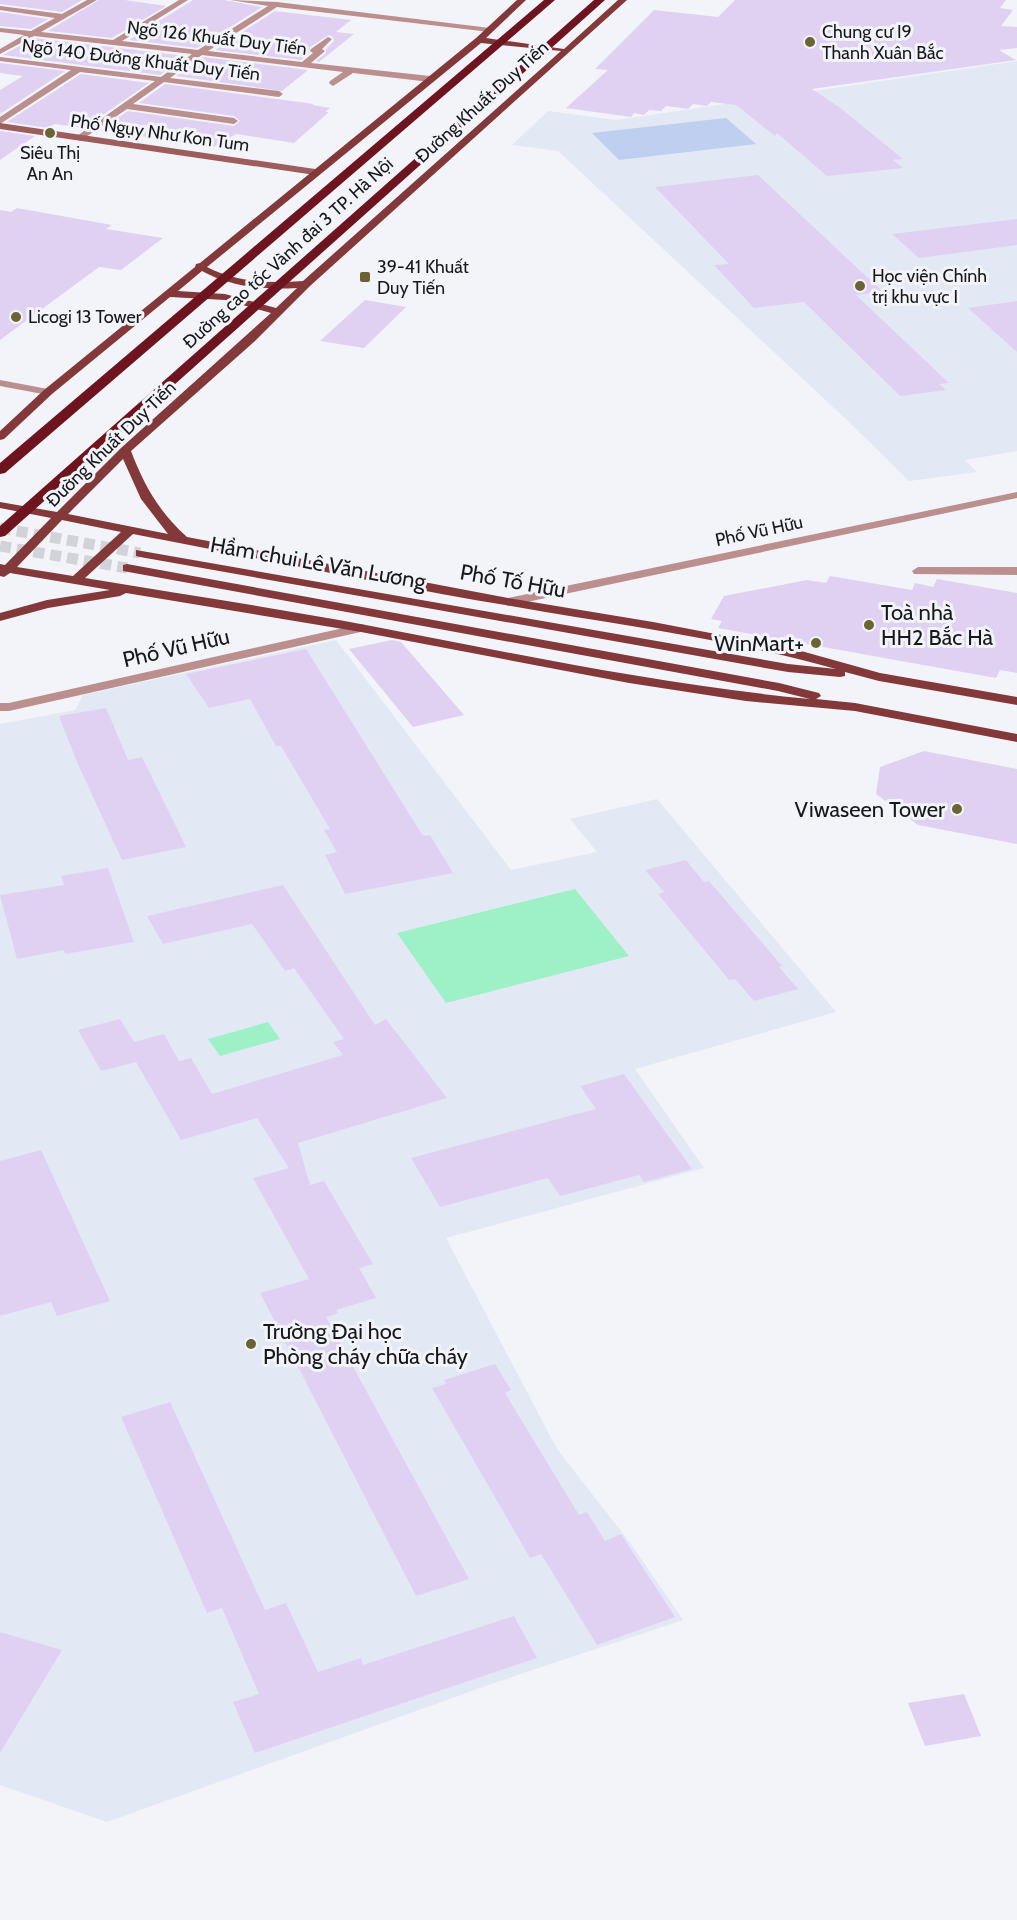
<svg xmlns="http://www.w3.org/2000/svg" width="1017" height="1920" font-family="Cabin,sans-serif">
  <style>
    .built { fill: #e3e8f5 }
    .green { fill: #9ef1c6 }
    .water { fill: #becfef }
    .building { fill: #e0d1f2 }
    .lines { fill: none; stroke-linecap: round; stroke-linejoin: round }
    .primary-tunnel { stroke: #d1d3d8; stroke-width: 11; stroke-dasharray: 11 6; stroke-linecap: butt }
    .street { fill: #bb8f8d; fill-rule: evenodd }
    .secondary { fill: #9c5d5c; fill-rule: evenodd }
    .primary { fill: #83393a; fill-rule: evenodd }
    .highway { fill: #6d141e; fill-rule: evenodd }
    .poi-dot { fill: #696431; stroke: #f2f4fa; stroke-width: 2 }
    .labels { text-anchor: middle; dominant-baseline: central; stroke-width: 6; stroke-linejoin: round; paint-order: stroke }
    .far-poi-label { font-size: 18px; fill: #17181a; stroke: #f2f4fa; text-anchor: start }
    .far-street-label { font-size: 18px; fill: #17181a; stroke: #f2f4fa }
    .street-label { font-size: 22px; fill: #17181a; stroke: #f2f4fa }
    .poi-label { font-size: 22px; fill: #17181a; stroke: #f2f4fa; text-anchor: start }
  </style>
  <rect width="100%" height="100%" fill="#f2f4fa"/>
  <g class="built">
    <path d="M 1017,61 L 1017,451 L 965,460 L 977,472 L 909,481 L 849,422 L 558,151 L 512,145 L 548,111 L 616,120 Z"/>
    <path d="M 336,640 L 511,870 L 597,852 L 570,819 L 657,799 L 836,1012 L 635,1069 L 704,1168 L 446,1238 L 557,1449 L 631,1544 L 683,1620 L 494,1683 L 107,1822 L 0,1785 L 0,724 L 75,710 L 83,695 Z"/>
  </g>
  <g class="green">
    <path d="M 575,889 L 629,956 L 446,1003 L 397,933 Z"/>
    <path d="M 268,1022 L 280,1039 L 220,1056 L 208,1039 Z"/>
  </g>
  <path class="water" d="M 726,118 L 756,144 L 619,160 L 592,133 Z"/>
  <g class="building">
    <path d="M 0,0 L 82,0 L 62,12 L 0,4 Z"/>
    <path d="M 99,0 L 125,0 L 166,6 L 112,38 L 48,31 Z"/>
    <path d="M 193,0 L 224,0 L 262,7 L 197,48 L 129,40 Z"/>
    <path d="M 735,0 L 1006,0 L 1000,8 L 1013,10 L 1001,26 L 1017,27 L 1017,48 L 999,50 L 1016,60 L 812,89 L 839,107 L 903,159 L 893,160 L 903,168 L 827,176 L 777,133 L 775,136 L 736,105 L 711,102 L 707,106 L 693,104 L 688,109 L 666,106 L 661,111 L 649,110 L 644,115 L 634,113 L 631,117 L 566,108 L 608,70 L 595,69 L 654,10 L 718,17 Z"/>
    <path d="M 275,11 L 351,20 L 336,32 L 354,34 L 319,62 L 316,61 L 326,53 L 326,49 L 334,41 L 333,37 L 329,35 L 310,47 L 309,53 L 301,60 L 215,50 Z"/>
    <path d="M 0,12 L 48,19 L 31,29 L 0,26 Z"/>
    <path d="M 34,38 L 186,56 L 160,75 L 3,55 Z"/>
    <path d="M 203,57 L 308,70 L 282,91 L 176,76 Z"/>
    <path d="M 0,63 L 65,71 L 0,114 L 0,90 L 23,76 L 0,73 Z"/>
    <path d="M 81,74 L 149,83 L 84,128 L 54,124 L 48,128 L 7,122 Z"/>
    <path d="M 165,84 L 314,104 L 312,105 L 330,108 L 325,112 L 329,112 L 294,143 L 236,134 L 214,147 L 100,130 L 128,111 L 234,126 L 240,121 L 234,116 L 139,103 Z"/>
    <path d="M 0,131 L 35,136 L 0,160 Z"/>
    <path d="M 758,175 L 883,292 L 856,295 L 949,383 L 939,384 L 946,390 L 900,396 L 804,302 L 754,308 L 714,265 L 729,264 L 655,187 Z"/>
    <path d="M 17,208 L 112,225 L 106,229 L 163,238 L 121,270 L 99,267 L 0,340 L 0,210 L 11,212 Z"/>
    <path d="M 1017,219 L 1017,245 L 919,258 L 892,234 Z"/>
    <path d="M 365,300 L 406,307 L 364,348 L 320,341 Z"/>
    <path d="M 1017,301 L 1017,352 L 968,308 Z"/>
    <path d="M 830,576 L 912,590 L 915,583 L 933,587 L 937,579 L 1017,593 L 1017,673 L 1000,670 L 996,678 L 718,628 L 722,621 L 711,619 L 724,596 L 807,580 L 826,583 Z"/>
    <path d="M 392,640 L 401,642 L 464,715 L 413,727 L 349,649 Z"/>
    <path d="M 306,649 L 423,836 L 430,835 L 453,873 L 345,894 L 325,855 L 337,852 L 324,830 L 330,829 L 281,746 L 276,746 L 250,699 L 209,708 L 186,674 Z"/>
    <path d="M 106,708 L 128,760 L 142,757 L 186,847 L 122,860 L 77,762 L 59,716 Z"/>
    <path d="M 924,751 L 1017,769 L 1017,844 L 918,825 L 876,794 L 880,767 Z"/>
    <path d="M 686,860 L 704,882 L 709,881 L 782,966 L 779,967 L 798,989 L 754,1001 L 735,979 L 729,980 L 658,894 L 664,892 L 645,870 Z"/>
    <path d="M 108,868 L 134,942 L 65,954 L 64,950 L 17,959 L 0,895 L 64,885 L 61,876 Z"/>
    <path d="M 283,885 L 375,1025 L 386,1019 L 447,1098 L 298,1143 L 310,1185 L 324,1181 L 373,1264 L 359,1268 L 376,1298 L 336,1310 L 338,1313 L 326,1317 L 469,1579 L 416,1596 L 260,1293 L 309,1279 L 253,1178 L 289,1168 L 257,1118 L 181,1140 L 136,1062 L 101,1071 L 78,1030 L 120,1019 L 134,1042 L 164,1034 L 179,1061 L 191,1058 L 212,1094 L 343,1055 L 333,1042 L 344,1039 L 294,968 L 285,971 L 252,924 L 163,944 L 147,916 Z"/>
    <path d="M 624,1074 L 692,1169 L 644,1182 L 639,1175 L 560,1196 L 548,1178 L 440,1207 L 411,1158 L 596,1109 L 580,1086 Z"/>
    <path d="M 41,1150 L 110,1301 L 57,1316 L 51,1302 L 0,1316 L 0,1161 Z"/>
    <path d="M 495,1364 L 511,1390 L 505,1393 L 579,1515 L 587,1512 L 605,1541 L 621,1534 L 675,1617 L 597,1645 L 541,1554 L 530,1558 L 432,1388 L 446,1384 L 444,1380 Z"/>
    <path d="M 170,1402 L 265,1610 L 286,1603 L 318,1672 L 361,1658 L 363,1665 L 514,1616 L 537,1658 L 255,1753 L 233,1702 L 259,1694 L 222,1608 L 207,1613 L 121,1417 Z"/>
    <path d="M 0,1632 L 62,1650 L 0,1753 Z"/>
    <path d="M 964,1694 L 981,1736 L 925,1746 L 908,1703 Z"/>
  </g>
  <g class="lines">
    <g class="primary-tunnel">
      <path d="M 0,528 L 140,553"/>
      <path d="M 0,546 L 127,568"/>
    </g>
    <g class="street">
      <path d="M 87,0 L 97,0 L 41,32 L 113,40 L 179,0 L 188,0 L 122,41 L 198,50 L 268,6 L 230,0 L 277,2 L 490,28 L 494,30 L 490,32 L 277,7 L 208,51 L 302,62 L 313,53 L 310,51 L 311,49 L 328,37 L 332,39 L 322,49 L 325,51 L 311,63 L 430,76 L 434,79 L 430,82 L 353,73 L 333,86 L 329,83 L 330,81 L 343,72 L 202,55 L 170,78 L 279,91 L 283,94 L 279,97 L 164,82 L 133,104 L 234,118 L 238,121 L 234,124 L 127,109 L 80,141 L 76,138 L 77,136 L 155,81 L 80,72 L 0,124 L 0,117 L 71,70 L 0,61 L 0,57 L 161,77 L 192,54 L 34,36 L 0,54 L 0,49 L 24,35 L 0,32 L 0,28 L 31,31 L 55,18 L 0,10 L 0,6 L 62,14 Z"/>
      <path d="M 0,380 L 48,389 L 53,392 L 48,395 L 0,386 Z"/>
      <path d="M 1017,492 L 1017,498 L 508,606 L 502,602 L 508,598 Z"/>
      <path d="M 918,567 L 1017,567 L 1017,575 L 914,574 L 912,571 Z"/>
      <path d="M 361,624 L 365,625 L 367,628 L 365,631 L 9,711 L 0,711 L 0,703 L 9,703 Z"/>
    </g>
    <path class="secondary" d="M 0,123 L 315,169 L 320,172 L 315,175 L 0,129 Z"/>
    <path class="primary" d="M 517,0 L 526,0 L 486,38 L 564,49 L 618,0 L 627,0 L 310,286 L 255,341 L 131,451 C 144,485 159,512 187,537 L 508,598 L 653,622 L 794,649 L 880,673 L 1017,697 L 1017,705 L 879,681 L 845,672 L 845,676 L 840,677 L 788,672 L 140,557 L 136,556 L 136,550 L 788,664 L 836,669 C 730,639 619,625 511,606 C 384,585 259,558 133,534 L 85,578 C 180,594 276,608 371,626 C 517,654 662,685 810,699 L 778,691 L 123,571 L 123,565 L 127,564 L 779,683 L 819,693 L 821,696 L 816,699 L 855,703 L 1017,734 L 1017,742 L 855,711 L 746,701 L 629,683 L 361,632 L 126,593 L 120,596 L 48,608 L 0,621 L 0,613 L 47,600 L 110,590 L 10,573 L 4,577 L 0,576 L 0,564 L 5,565 L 51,518 L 0,508 L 0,502 L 57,512 L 121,448 L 271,313 L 225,300 L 170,297 L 52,394 L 4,439 L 0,440 L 0,431 L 44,390 L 195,267 L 196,264 L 200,263 L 476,38 ZM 481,43 L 561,51 L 303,281 C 270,283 238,283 207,267 ZM 202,271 C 231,287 264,290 297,288 L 276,308 L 225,294 L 178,291 ZM 123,459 L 141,499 L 168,534 L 68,514 ZM 62,520 L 121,532 L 73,576 L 17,567 Z"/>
    <g class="highway">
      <path d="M 544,0 L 555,0 L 5,473 L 0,474 L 0,463 Z"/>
      <path d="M 594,0 L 605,0 L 5,536 L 0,537 L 0,526 Z"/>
    </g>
  </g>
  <g class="poi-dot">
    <circle cx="810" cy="42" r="6"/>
    <circle cx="50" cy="133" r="6"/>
    <rect x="359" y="271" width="12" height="12" rx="3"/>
    <circle cx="860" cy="286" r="6"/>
    <circle cx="16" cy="317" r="6"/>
    <circle cx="869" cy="625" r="6"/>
    <circle cx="816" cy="643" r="6"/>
    <circle cx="957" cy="809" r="6"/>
    <circle cx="251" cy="1344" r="6"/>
  </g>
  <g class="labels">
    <g class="far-poi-label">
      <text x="822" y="32">Chung cư I9<tspan x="822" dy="21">Thanh Xuân Bắc</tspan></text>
      <text x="50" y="153" text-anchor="middle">Siêu Thị<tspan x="50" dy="21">An An</tspan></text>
      <text x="377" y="267">39-41 Khuất<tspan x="377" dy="21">Duy Tiến</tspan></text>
      <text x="872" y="276">Học viện Chính<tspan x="872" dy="21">trị khu vực I</tspan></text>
      <text x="28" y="317">Licogi 13 Tower</text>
    </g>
    <g class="far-street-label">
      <text transform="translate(217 38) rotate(7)">Ngõ 126 Khuất Duy Tiến</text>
      <text transform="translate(141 60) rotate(7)">Ngõ 140 Đường Khuất Duy Tiến</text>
      <text transform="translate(482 102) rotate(-42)">Đường Khuất Duy Tiến</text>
      <text transform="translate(160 133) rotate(8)">Phố Ngụy Như Kon Tum</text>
      <text transform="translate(288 253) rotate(-42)">Đường cao tốc Vành đai 3 TP. Hà Nội</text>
      <text transform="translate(111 444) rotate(-44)">Đường Khuất Duy Tiến</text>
      <text transform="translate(759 531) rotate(-12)">Phố Vũ Hữu</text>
    </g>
    <g class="street-label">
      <text transform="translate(318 563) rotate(10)">Hầm chui Lê Văn Lương</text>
      <text transform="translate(513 581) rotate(10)">Phố Tố Hữu</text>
      <text transform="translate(176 648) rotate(-13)">Phố Vũ Hữu</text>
    </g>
    <g class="poi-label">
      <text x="881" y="612">Toà nhà<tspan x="881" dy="25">HH2 Bắc Hà</tspan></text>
      <text x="804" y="643" text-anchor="end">WinMart+</text>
      <text x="945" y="809" text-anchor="end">Viwaseen Tower</text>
      <text x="263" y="1331">Trường Đại học<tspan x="263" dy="25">Phòng cháy chữa cháy</tspan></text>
    </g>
  </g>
</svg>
